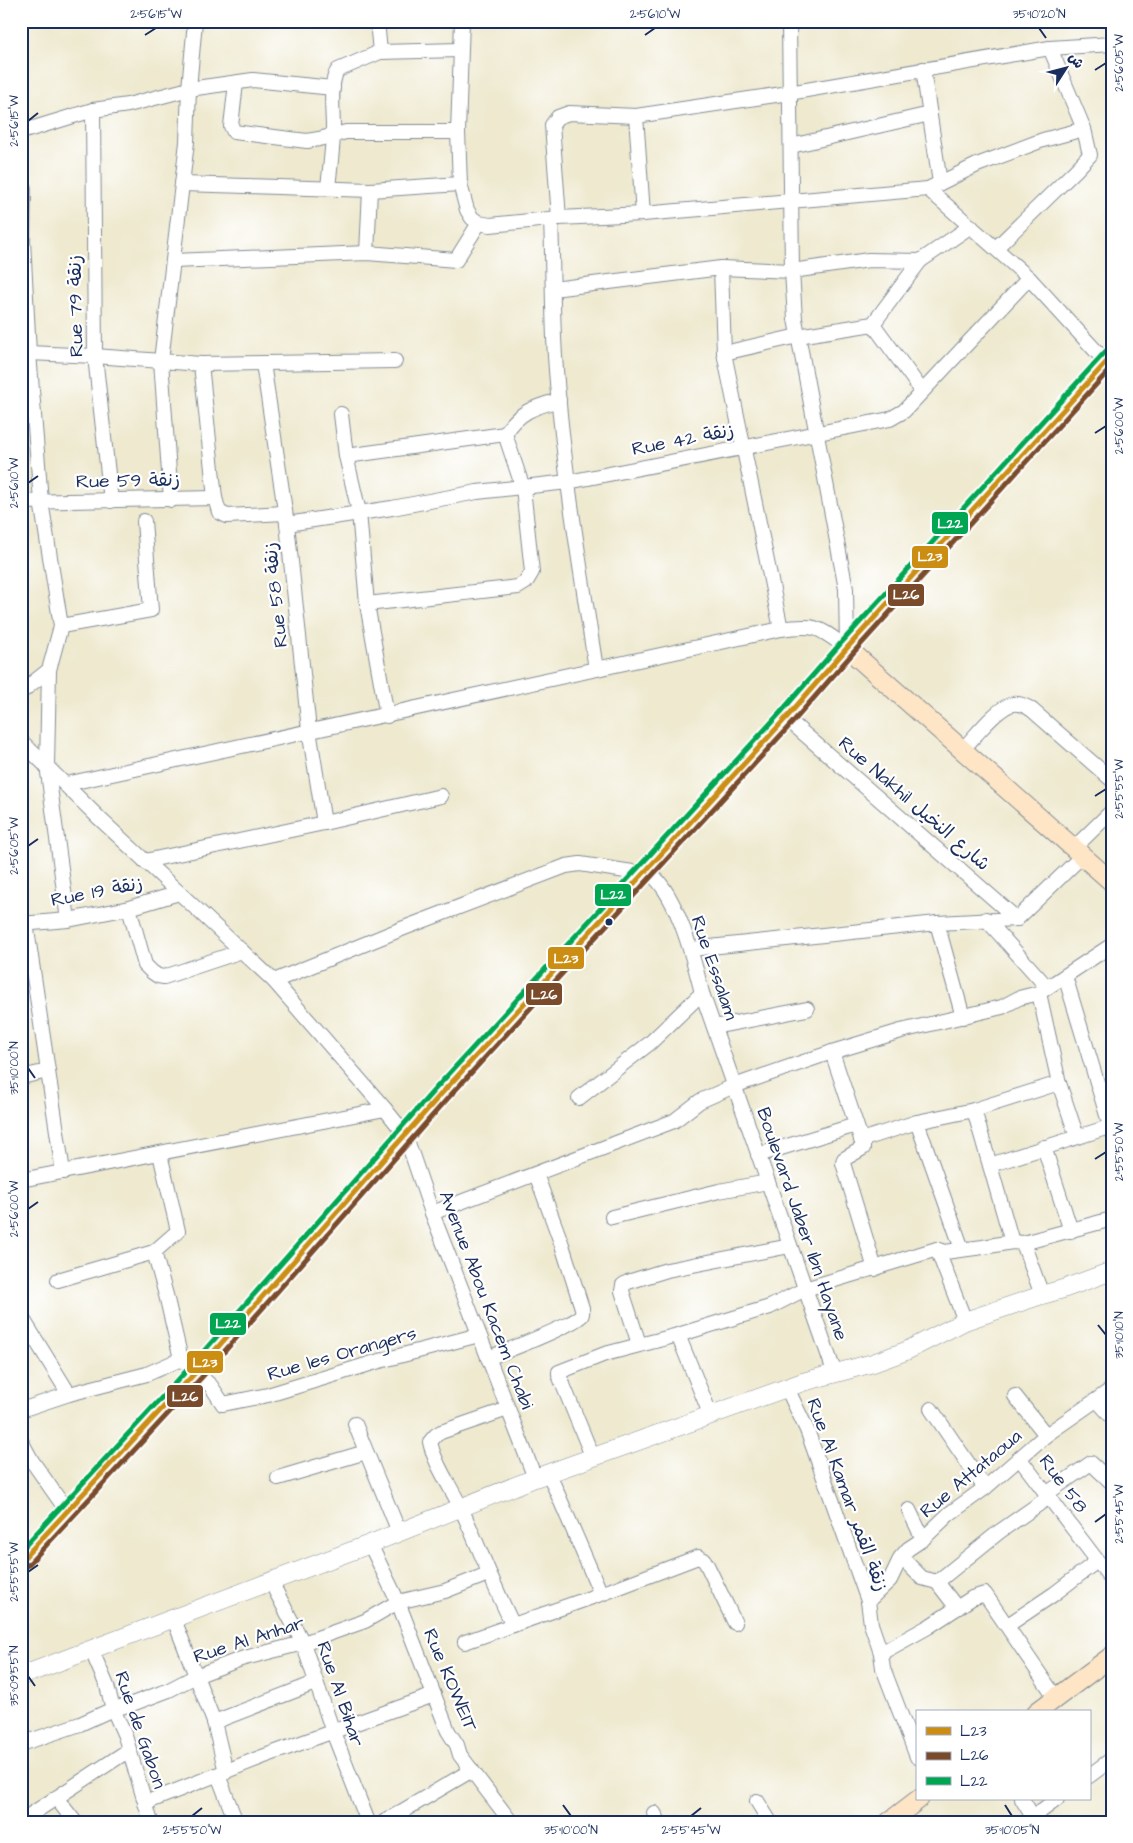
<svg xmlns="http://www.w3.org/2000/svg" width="1133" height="1843" font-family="'Architects Daughter','Playpen Sans Arabic',sans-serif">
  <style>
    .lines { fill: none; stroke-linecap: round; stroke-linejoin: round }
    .minor-casing { stroke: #848c96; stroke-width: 16 }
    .tertiary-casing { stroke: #848c96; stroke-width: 19 }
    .secondary-casing { stroke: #848c96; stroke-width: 21 }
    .primary-casing { stroke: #848c96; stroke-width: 23 }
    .minor { stroke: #fff; stroke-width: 14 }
    .tertiary { stroke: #fff; stroke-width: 18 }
    .secondary { stroke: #fde5c5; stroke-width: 19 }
    .primary { stroke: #fbbe6e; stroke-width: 21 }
    .bus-1-casing { stroke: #fff; stroke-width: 9 }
    .bus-2-casing { stroke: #fff; stroke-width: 9 }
    .bus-3-casing { stroke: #fff; stroke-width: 9 }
    .bus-1 { stroke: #cb8e13; stroke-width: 5 }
    .bus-2 { stroke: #7a4b2a; stroke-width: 5 }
    .bus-3 { stroke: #00a651; stroke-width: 5 }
    .ticks { fill: none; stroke: #1b2f5e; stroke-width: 2 }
    .bus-dot { fill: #1b2f5e; stroke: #fff; stroke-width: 2 }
    .labels { text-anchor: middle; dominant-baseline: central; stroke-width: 4.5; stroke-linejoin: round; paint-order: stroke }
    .street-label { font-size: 19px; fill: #1b2f5e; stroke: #fff }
    .line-badge { stroke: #fff; stroke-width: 2 }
    .badge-label { font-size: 14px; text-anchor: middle; font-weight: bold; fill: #fff }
    .neatline { fill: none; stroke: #1b2f5e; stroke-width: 2 }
    .ticks-label { font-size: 12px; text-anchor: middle; fill: #1b2f5e }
  </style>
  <rect width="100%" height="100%" fill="#fff"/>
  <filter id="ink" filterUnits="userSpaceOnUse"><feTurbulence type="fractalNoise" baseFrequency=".02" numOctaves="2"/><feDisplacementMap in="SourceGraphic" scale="10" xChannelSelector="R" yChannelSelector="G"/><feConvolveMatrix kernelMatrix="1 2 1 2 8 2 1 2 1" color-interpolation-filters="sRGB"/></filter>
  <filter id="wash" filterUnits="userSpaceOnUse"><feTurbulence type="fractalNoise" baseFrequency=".0096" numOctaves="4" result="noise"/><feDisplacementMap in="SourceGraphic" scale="20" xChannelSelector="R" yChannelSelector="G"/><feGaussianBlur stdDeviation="1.12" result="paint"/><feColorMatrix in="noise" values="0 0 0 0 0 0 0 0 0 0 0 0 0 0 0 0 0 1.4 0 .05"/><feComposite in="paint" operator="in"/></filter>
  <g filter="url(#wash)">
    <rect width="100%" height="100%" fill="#eee9cf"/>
  </g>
  <g filter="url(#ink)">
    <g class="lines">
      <defs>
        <g id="minor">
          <path d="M 377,21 L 380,52"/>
          <path d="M 462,21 L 458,132 L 460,184 L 467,210 L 472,218 L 479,223 L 490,225 L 559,218 L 643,214 L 928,189 L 977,165 L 1043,140 L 1084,129 L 1050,48"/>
          <path d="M 789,21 L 792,271 L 795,319 L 846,589 L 847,648"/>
          <path d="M 923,69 L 940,183"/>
          <path d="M 236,83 L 231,126 L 234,132 L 307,141 L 319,139 L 346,132 L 458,132"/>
          <path d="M 93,110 L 95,356 L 111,501"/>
          <path d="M 636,116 L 643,214"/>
          <path d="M 21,132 L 93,110 L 128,105 L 189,89 L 253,80 L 333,88"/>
          <path d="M 791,146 L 930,114"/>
          <path d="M 21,176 L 24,189 L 23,241 L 29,353 L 41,501 L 61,626 L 49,670 L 47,765 L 68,920"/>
          <path d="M 182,184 L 370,190 L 460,184"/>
          <path d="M 328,187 C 330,170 332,153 333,136 C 334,119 328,82 338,70 L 380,52 L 460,50"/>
          <path d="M 928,189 L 1029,278 L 1106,362"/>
          <path d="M 559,218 L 552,125 L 558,117 L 569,113 L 636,116 L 789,93 L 1050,48 L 1112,44"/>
          <path d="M 551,220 C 553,265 552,311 555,356 C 562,461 580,565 596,669"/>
          <path d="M 996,248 L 1076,170 L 1090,155 L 1084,129"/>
          <path d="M 367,253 L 370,190"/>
          <path d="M 174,261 L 367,253 L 456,260 L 479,223"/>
          <path d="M 721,268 L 724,353 L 781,629"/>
          <path d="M 553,289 L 721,268 L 792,271 L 869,260 L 920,261"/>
          <path d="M 873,324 L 922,391"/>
          <path d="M 29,353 L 95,356 L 201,364 L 395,361"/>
          <path d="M 724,353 L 798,336 L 873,324 L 920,261 L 971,226"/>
          <path d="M 263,363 L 287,524 L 309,730 L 324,823"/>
          <path d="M 201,364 L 215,498 L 219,512 L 227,516 L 284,513"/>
          <path d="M 341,414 L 346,456 L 359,512 L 367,604 L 387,716"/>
          <path d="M 346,456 L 505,434 C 519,411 535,407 559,400"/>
          <path d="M 171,500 L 161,361 L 187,142 L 189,89 L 195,21"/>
          <path d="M 21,502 L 215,498"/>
          <path d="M 287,524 L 392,508 L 477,492 L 568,482 L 890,419 L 904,411 L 1029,278"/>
          <path d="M 367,604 L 518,587 L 526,582 L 532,572 L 523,488 L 505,434"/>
          <path d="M 61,626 L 151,610 L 144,521"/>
          <path d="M 21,692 L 49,670"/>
          <path d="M 786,718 L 1017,919"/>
          <path d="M 21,741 L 100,819 L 274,981 L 385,1109 L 405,1134 L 432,1213 L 535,1478"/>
          <path d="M 962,750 C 974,738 997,707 1013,704 C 1020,703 1026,706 1032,710 L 1112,780"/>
          <path d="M 66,784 L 781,629 C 817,624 818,627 847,648"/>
          <path d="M 1074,848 L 1112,811"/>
          <path d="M 145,861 L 324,823 L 441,796"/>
          <path d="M 129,908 L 145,965 L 152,972 L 158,976 L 164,977 L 242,951"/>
          <path d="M 986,919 L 1047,987"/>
          <path d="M 1017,919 L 1082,856"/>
          <path d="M 26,923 L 63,1172"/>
          <path d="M 937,923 L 963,1017"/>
          <path d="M 21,924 L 68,920 L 129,908 L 179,893"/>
          <path d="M 691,949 L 937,923 L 1017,919"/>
          <path d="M 1065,976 L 1112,1132"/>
          <path d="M 274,981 L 404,928 L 566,866 L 580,864 L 652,875 C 678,897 694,961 702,993 L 835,1374"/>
          <path d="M 1039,993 L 1059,1083 L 1077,1137"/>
          <path d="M 714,1027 L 807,1009"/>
          <path d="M 832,1052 L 863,1145 L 863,1148 L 844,1159 L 843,1163 L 875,1269"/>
          <path d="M 21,1077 L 48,1071"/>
          <path d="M 579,1098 L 650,1043 L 702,993"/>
          <path d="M 974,1110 L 1012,1242"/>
          <path d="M 917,1122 L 962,1249"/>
          <path d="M 861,1140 L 917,1122 L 974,1110 L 1059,1083"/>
          <path d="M 1044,1147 L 1071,1231"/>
          <path d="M 160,1154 L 178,1231 L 154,1252 L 166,1295 L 181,1359 L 211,1386 L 223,1404 L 268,1395 L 376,1362 L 479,1335"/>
          <path d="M 758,1155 L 856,1125"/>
          <path d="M 990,1165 L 1112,1126"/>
          <path d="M 21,1180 L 385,1109"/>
          <path d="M 432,1213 L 674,1121 L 700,1101 L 734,1086 L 832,1052 L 901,1031 L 1002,1007 L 1019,998 L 1039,993 L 1112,945"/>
          <path d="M 612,1217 L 719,1191 L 768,1182"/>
          <path d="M 1023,1243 L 1042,1295"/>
          <path d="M 937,1249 L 965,1321"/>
          <path d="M 58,1280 L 154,1252"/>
          <path d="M 21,1316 L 69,1394"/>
          <path d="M 678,1335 L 711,1416"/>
          <path d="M 639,1344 L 622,1291 L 623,1285 L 628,1282 L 667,1270 L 790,1246"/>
          <path d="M 488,1358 C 501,1353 578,1323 581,1316 C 583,1314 582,1310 582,1308 L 562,1245 L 536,1174"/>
          <path d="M 787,1388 L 807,1430 L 868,1601 L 871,1624 L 881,1653 L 883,1668 L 917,1757"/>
          <path d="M 1015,1396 L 1046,1435"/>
          <path d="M 1097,1400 L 1112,1417"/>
          <path d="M 508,1409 L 441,1432 L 436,1435 L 430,1442 C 435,1465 451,1487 461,1508 C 479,1547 494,1587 513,1625"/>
          <path d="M 931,1409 L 985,1488"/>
          <path d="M 21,1410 L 69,1394 L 147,1374 L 181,1359"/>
          <path d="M 355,1424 L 399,1532"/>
          <path d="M 21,1441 L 32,1461 L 67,1511"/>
          <path d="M 593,1458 L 559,1375 L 559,1372 L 605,1354 L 678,1335 L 770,1307 L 805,1289 L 937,1249 L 945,1252 L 983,1247 L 1012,1242 L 1023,1243 L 1112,1219"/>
          <path d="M 1020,1459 L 1112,1580"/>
          <path d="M 549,1474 L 601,1594"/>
          <path d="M 278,1478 L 366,1452"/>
          <path d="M 1046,1494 L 1091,1463 L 1112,1483"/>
          <path d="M 909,1510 L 923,1539"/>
          <path d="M 370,1544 L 398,1602 L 448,1731 L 457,1745 L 460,1755 L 511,1822"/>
          <path d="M 901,1557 L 922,1578 L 937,1582 L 957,1608"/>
          <path d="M 271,1582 L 303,1643 L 333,1732 L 368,1822"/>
          <path d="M 937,1582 L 999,1532 L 1049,1497"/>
          <path d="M 868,1601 L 890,1580 L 901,1557 L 908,1549 L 923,1539 L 949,1514 L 985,1488 L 1046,1435 L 1112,1389"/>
          <path d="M 173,1617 L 214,1722 L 226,1772"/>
          <path d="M 1008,1625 L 1054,1594 L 1097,1561"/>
          <path d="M 465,1642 L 601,1594 L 698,1557 L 704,1560 L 707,1565 L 735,1623"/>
          <path d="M 92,1651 L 107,1686 L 113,1709 L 125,1736 L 151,1822"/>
          <path d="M 881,1653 L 928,1627 L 972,1598 L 985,1594 L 1056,1698"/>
          <path d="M 214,1722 L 315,1683"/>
          <path d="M 21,1744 L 80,1724 L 113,1709 L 132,1704 L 169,1690 L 196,1676 L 241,1659 L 303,1643 L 365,1621 L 398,1602 L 445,1591 L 488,1574"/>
          <path d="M 218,1775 L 236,1822"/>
          <path d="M 1089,1776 L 1112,1759"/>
          <path d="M 57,1799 L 75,1822"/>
          <path d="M 1022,1799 L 1036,1822"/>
          <path d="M 757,1801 L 770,1822"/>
          <path d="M 145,1803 L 262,1757 L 434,1695"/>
          <path d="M 654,1813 L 659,1822"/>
          <path d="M 1033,1817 L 1057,1799"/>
          <path d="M 21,1821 L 129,1750"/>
          <path d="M 384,1822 L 472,1770"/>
        </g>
        <path id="tertiary" d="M 21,1676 L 370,1544 L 535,1478 L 803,1382 L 873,1363 L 906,1351 L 965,1321 L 1042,1295 L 1063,1289 L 1112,1271"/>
        <g id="secondary">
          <path d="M 847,648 L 1112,882"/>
          <path d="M 1037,1712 L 1112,1656"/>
          <path d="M 889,1822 L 919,1799"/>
        </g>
        <path id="primary" d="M 21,1561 L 195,1373 L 442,1093 L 786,718 L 847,648 L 1112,356"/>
      </defs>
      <use href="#minor" class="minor-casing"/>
      <use href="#tertiary" class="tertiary-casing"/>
      <use href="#secondary" class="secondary-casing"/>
      <use href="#primary" class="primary-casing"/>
      <use href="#minor" class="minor"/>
      <use href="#tertiary" class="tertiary"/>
      <use href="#secondary" class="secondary"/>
      <use href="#primary" class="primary"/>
      <defs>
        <path id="bus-1" d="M 21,1561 L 195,1373 L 442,1093 L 786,718 L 847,648 L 1112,356"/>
        <path id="bus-2" d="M 27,1566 L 201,1378 L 448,1098 L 792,723 L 853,653 L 1112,367"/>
        <path id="bus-3" d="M 21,1550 L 189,1368 L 436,1088 L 780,713 L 841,643 L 1106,351"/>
      </defs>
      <use href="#bus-1" class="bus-1-casing"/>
      <use href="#bus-2" class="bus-2-casing"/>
      <use href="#bus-3" class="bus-3-casing"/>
      <use href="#bus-1" class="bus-1"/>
      <use href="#bus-2" class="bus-2"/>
      <use href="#bus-3" class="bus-3"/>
    </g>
  </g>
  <path class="ticks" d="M 1039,28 L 1046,38M 145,35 L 156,28M 645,35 L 655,28M 1095,70 L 1106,63M 28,121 L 38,113M 1095,433 L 1106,426M 28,483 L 38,476M 1095,796 L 1106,789M 28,846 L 38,839M 28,1068 L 35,1078M 1095,1159 L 1106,1152M 28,1209 L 38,1202M 1098,1325 L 1106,1335M 1095,1522 L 1106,1514M 28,1572 L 38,1565M 28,1676 L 35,1686M 563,1805 L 571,1816M 1005,1805 L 1012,1816M 192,1816 L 202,1808M 691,1816 L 701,1808"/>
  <circle class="bus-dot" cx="609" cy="922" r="4.5"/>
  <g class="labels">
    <g class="street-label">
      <text transform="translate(76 306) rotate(-91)">Rue 79 زنقة</text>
      <text transform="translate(683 440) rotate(-11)">Rue 42 زنقة</text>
      <text transform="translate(128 481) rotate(-1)">Rue 59 زنقة</text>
      <text transform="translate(276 595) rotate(-96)">Rue 58 زنقة</text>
      <text transform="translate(914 804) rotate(41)">Rue Nakhil شارع النخيل</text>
      <text transform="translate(97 892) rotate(-11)">Rue 19 زنقة</text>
      <text transform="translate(714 968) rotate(71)">Rue Essalam</text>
      <text transform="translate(802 1224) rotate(71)">Boulevard Jaber Ibn Hayane</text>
      <text transform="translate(486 1300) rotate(69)">Avenue Abou Kacem Chabi</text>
      <text transform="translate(342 1354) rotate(-16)">Rue les Orangers</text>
      <text transform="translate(971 1474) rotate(-40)">Rue Attataoua</text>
      <text transform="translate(1063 1484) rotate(53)">Rue 58</text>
      <text transform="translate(847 1495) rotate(70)">Rue Al Kamar زنقة القمر</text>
      <text transform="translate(249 1640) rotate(-18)">Rue Al Anhar</text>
      <text transform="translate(450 1680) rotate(67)">Rue KOWEIT</text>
      <text transform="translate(340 1694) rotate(71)">Rue Al Bihar</text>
      <text transform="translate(140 1730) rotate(71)">Rue de Gabon</text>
    </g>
  </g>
  <g class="line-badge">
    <rect x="931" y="511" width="38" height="24" rx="5" fill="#00a651"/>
    <rect x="911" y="545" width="38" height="24" rx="5" fill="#cb8e13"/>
    <rect x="887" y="583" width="38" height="24" rx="5" fill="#7a4b2a"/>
    <rect x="594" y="883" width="38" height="24" rx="5" fill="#00a651"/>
    <rect x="547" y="946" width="38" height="24" rx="5" fill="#cb8e13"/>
    <rect x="525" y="982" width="38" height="24" rx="5" fill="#7a4b2a"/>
    <rect x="209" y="1312" width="38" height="24" rx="5" fill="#00a651"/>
    <rect x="186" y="1350" width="38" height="24" rx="5" fill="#cb8e13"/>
    <rect x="166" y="1384" width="38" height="24" rx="5" fill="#7a4b2a"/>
  </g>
  <g class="badge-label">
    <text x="950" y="528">L22</text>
    <text x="930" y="561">L23</text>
    <text x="906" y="599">L26</text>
    <text x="613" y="899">L22</text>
    <text x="566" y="963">L23</text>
    <text x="544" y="999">L26</text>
    <text x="228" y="1328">L22</text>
    <text x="205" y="1367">L23</text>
    <text x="185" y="1401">L26</text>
  </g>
  <rect width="1133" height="1843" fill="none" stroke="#fff" stroke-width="55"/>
  <rect x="916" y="1710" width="175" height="90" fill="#ffffff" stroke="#a4acbf"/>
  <rect x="926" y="1727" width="25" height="8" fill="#cb8e13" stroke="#a4acbf"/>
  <text x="960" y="1736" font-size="15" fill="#1b2f5e">L23</text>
  <rect x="926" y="1752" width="25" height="8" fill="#7a4b2a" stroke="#a4acbf"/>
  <text x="960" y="1760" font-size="15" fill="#1b2f5e">L26</text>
  <rect x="926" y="1777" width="25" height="8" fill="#00a651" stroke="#a4acbf"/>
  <text x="960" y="1786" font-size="15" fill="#1b2f5e">L22</text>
  <g transform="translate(1066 68) rotate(54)" stroke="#ffffff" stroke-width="4" paint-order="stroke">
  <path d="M0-4L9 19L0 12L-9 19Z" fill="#1b2f5e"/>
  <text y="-8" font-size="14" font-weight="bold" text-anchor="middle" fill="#1b2f5e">ش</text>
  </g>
  <rect x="28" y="28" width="1078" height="1788" class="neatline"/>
  <g class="ticks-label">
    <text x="156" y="18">2°56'15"W</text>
    <text x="655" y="18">2°56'10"W</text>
    <text x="1039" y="18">35°10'20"N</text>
    <text transform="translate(1119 63) rotate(-90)" y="4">2°56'05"W</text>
    <text transform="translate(14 121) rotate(-90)" y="4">2°56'15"W</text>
    <text transform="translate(1119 426) rotate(-90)" y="4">2°56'00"W</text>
    <text transform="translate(14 483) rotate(-90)" y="4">2°56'10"W</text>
    <text transform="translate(1119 789) rotate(-90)" y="4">2°55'55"W</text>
    <text transform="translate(14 846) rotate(-90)" y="4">2°56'05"W</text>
    <text transform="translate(14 1068) rotate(-90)" y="4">35°10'00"N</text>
    <text transform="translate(1119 1152) rotate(-90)" y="4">2°55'50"W</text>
    <text transform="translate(14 1209) rotate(-90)" y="4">2°56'00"W</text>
    <text transform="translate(1119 1335) rotate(-90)" y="4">35°10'10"N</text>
    <text transform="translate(1119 1514) rotate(-90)" y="4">2°55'45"W</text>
    <text transform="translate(14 1572) rotate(-90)" y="4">2°55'55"W</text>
    <text transform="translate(14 1676) rotate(-90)" y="4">35°09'55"N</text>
    <text x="192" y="1834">2°55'50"W</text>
    <text x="571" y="1834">35°10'00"N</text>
    <text x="691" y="1834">2°55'45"W</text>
    <text x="1012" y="1834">35°10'05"N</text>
  </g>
</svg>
